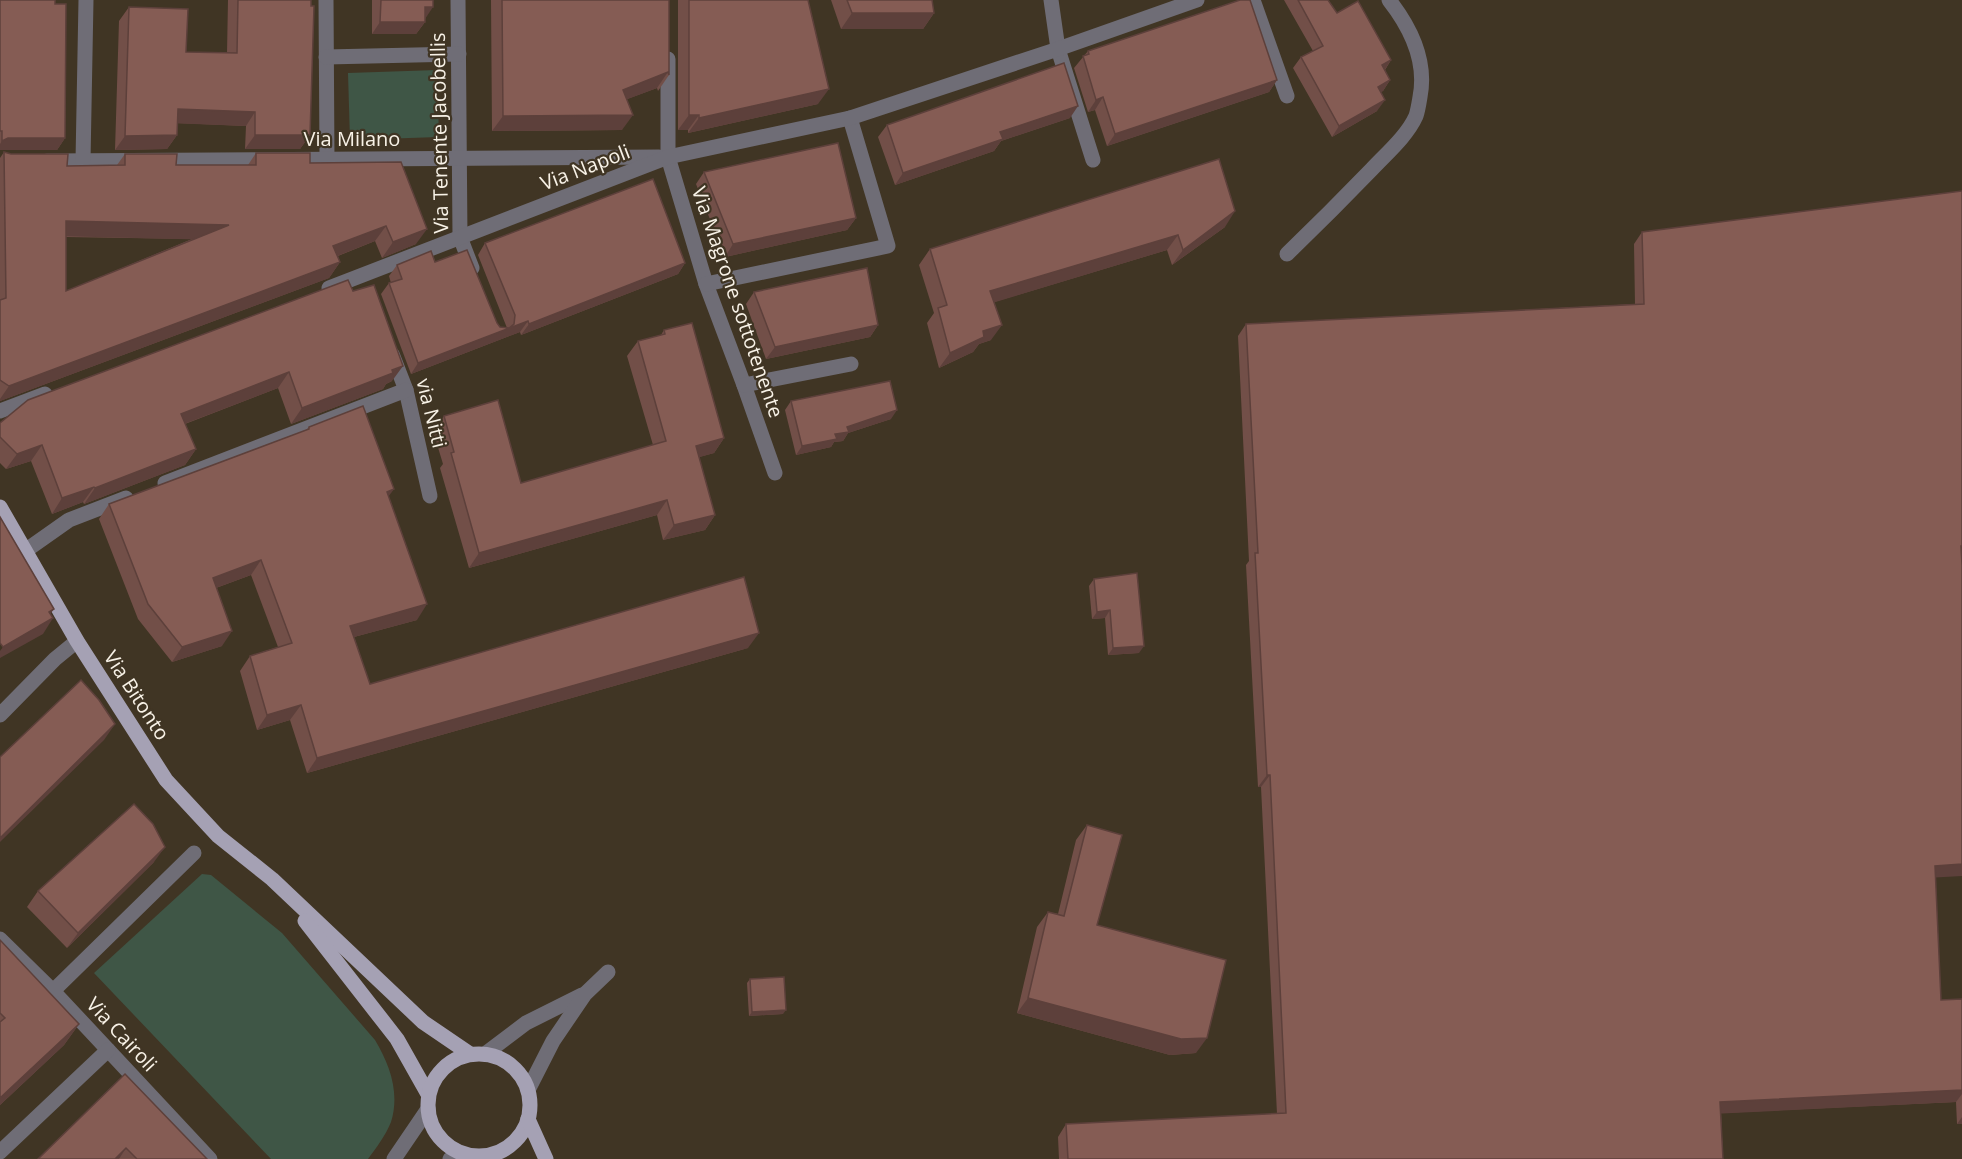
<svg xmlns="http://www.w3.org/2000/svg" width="1962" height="1159" font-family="'Open Sans',sans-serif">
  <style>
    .green { fill: #3f5646 }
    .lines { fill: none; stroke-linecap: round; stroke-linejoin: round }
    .minor { stroke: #6f6d76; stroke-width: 15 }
    .major { stroke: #a5a1b4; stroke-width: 15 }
    .wall { fill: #724f48; fill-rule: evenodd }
    .shaded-wall { fill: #5d403b }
    .building { fill: #855c54; stroke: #5d403b; stroke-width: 1.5; fill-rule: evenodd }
    .labels { text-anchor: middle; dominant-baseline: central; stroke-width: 4.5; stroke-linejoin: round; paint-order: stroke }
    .street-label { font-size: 20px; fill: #f8f2e7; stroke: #403524 }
  </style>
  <rect width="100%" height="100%" fill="#403524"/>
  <g class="green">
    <path d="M 437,70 L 439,137 L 350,140 L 348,73 Z"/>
    <path d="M 202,874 L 211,875 L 282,933 L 375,1040 C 390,1065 400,1093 391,1122 C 386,1135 376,1148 368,1159 L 271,1159 L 94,973 Z"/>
  </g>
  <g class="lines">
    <g class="minor">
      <path d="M 326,0 L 327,159"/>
      <path d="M 458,0 L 460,237 L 472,268"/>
      <path d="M 1051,0 L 1058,49 L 1093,160"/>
      <path d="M 1253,0 L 1287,96"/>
      <path d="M 326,57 L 459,54"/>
      <path d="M 668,59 L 668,157 L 706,284 L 744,385 L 775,473"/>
      <path d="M 47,161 L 659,157"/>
      <path d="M 83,161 L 86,0"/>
      <path d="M 1287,254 C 1316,226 1344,198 1372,169 C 1387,153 1407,136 1416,116 C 1418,110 1419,103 1420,97 C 1427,61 1411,28 1389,0"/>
      <path d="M 706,284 L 888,246 L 850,118"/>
      <path d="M 329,288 L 668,157 L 850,118 L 1058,49 L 1197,0"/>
      <path d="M 392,354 L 406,390 L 430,496"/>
      <path d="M 744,385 L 851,364"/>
      <path d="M 0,411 L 45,394"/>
      <path d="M 165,483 L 406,390"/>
      <path d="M 25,551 L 69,520 L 126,498"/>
      <path d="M 0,715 L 55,659 L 77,641"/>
      <path d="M 0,939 L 53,991 L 210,1159"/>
      <path d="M 53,991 L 194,853"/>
      <path d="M 485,1054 L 526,1023 L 582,995"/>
      <path d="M 528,1090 L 553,1041 L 585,994 L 608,972"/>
      <path d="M 0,1152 L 108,1050"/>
      <path d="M 394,1159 L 428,1109"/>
      <path d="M 450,1159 L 461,1153"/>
    </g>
    <g class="major">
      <path d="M 0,507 L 77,641 L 166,780 L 218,836 L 272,879 L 423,1022 L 470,1054"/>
      <path d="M 305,921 L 397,1039 L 428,1094"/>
      <circle cx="479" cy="1105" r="51"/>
      <path d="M 528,1119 L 546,1159"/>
    </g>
  </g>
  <g class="wall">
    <path d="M 0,0 L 65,138 L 57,150 L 0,150 Z"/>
    <path d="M 228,0 L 311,0 L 310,135 L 300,149 L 245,149 L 246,126 L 177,123 L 177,135 L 167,149 L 115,150 L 119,21 L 129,7 L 186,52 L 227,53 Z"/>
    <path d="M 372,0 L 433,0 L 425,19 L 425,22 L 416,34 L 372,34 Z"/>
    <path d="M 491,0 L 669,0 L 669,75 L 658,91 L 657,88 L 627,99 L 622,130 L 492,131 Z"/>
    <path d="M 678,0 L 808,0 L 818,104 L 688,133 L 688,130 L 678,130 Z"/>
    <path d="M 831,0 L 932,0 L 934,13 L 923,29 L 841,29 Z"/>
    <path d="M 1284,0 L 1328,0 L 1337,13 L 1391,60 L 1385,70 L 1390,80 L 1383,91 L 1380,92 L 1377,111 L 1332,137 L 1293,68 L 1301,57 L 1313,51 Z"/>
    <path d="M 1088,51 L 1277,80 L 1269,92 L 1107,146 L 1095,110 L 1088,112 L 1074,68 Z"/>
    <path d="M 1070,118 L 1001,141 L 994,151 L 895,185 L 878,137 L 887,125 Z"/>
    <path d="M 4,152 L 11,154 L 67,166 L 117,165 L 125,154 L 176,165 L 248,165 L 256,153 L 310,163 L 416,244 L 382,258 L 375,241 L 338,256 L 340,262 L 329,278 L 0,401 L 0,158 ZM 66,237 L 192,239 L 66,291 Z"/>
    <path d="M 704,172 L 856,218 L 847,230 L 725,257 L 696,184 Z"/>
    <path d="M 1225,227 L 1172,265 L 1167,250 L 994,302 L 991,340 L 979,344 L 973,352 L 939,368 L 927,323 L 934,313 L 919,265 L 930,249 Z"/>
    <path d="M 1642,232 L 1935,877 L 1941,1000 L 1962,999 L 1962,1124 L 1957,1124 L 1956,1102 L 1721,1113 L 1723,1159 L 1059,1159 L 1058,1137 L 1066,1124 L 1277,1114 L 1261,787 L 1258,787 L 1246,565 L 1249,561 L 1238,336 L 1246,324 L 1635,304 L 1634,244 Z"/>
    <path d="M 485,243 L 685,263 L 678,274 L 521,335 L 520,332 L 411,374 L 381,294 L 389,283 L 391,283 L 389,276 L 397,265 L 435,262 L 500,327 L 507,328 L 478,255 Z"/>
    <path d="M 353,291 L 392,381 L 386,384 L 383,389 L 291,424 L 278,388 L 185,424 L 196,449 L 185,465 L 84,504 L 83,502 L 52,514 L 31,461 L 6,469 L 0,463 L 0,423 Z"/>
    <path d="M 754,292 L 878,325 L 870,337 L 766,359 L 746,304 Z"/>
    <path d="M 664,330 L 724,438 L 714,453 L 699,457 L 715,515 L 705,530 L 663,540 L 657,515 L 469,568 L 440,468 L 443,464 L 433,431 L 444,416 L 521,483 L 653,445 L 627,356 L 638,341 L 661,335 Z"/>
    <path d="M 791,401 L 891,419 L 848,433 L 843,441 L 834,442 L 831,447 L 796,455 L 785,410 Z"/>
    <path d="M 309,427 L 388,496 L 417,620 L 354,637 L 370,684 L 748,648 L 307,773 L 290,720 L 257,730 L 240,671 L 250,656 L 278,647 L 251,575 L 216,588 L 222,646 L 172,662 L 138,619 L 99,519 L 109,504 L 306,430 Z"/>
    <path d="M 1094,579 L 1139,653 L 1108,655 L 1105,618 L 1092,619 L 1089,586 Z"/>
    <path d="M 1087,825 L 1097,925 L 1196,1053 L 1170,1055 L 1017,1013 L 1037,927 L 1048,912 L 1058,914 L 1076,840 Z"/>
    <path d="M 154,862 L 67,948 L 27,907 L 38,891 Z"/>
    <path d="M 0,940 L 79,1024 L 64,1045 L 0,1105 Z"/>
    <path d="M 750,979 L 783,1014 L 749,1016 L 747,983 Z"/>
    <path d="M 125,1074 L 207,1159 L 38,1159 Z"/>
  </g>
  <g class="shaded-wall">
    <path d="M 425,7 L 433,7 L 425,19 Z"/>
    <path d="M 852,13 L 934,13 L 923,29 L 841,29 Z"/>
    <path d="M 380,22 L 425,22 L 416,34 L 372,34 Z"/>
    <path d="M 1391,60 L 1384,71 L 1382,65 Z"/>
    <path d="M 668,72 L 657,88 L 612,105 L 623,90 Z"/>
    <path d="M 1277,80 L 1269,92 L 1107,146 L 1115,134 Z"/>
    <path d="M 1390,80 L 1383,91 L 1370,98 L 1378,87 Z"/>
    <path d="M 829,89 L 818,104 L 688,133 L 699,118 Z"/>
    <path d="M 1103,97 L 1095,110 L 1088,112 L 1096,100 Z"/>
    <path d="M 1385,100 L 1377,111 L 1332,137 L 1339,126 Z"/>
    <path d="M 1078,106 L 1070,118 L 1001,141 L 994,151 L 895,185 L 903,173 L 1000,132 Z"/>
    <path d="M 178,109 L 255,112 L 246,126 L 168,123 Z"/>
    <path d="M 633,115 L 622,130 L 492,131 L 503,116 Z"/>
    <path d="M 689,115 L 699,115 L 688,130 L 678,130 Z"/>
    <path d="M 177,135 L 167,149 L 115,150 L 125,136 Z"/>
    <path d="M 255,135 L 310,135 L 300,149 L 245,149 Z"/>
    <path d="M 8,138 L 65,138 L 57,150 L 0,150 L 0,144 L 2,141 Z"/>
    <path d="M 1235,211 L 1225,227 L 1172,265 L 1183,250 Z"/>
    <path d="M 856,218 L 847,230 L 725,257 L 733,244 Z"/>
    <path d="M 66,221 L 229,225 L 218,240 L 55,236 Z"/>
    <path d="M 386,226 L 375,241 L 322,262 L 333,246 Z"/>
    <path d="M 427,229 L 416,244 L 382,258 L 393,242 Z"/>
    <path d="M 1178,235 L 1167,250 L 979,307 L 990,291 Z"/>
    <path d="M 340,262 L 329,278 L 0,401 L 0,399 L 9,386 Z"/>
    <path d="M 685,263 L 678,274 L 521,335 L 529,324 Z"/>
    <path d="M 528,321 L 520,332 L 411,374 L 418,363 Z"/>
    <path d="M 878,325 L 870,337 L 766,359 L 775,347 Z"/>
    <path d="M 1002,325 L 991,340 L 979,344 L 973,352 L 939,368 L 950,353 L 983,331 Z"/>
    <path d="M 403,366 L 392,381 L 386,384 L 383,389 L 291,424 L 302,408 Z"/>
    <path d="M 289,372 L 278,388 L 171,429 L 181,414 Z"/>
    <path d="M 897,410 L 891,419 L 848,433 L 843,441 L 834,442 L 831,447 L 796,455 L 802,446 L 835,434 L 847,427 Z"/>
    <path d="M 724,438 L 714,453 L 686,461 L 696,446 Z"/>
    <path d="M 42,445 L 31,461 L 6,469 L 17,454 Z"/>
    <path d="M 196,449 L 185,465 L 84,504 L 95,488 Z"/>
    <path d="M 94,487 L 83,502 L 52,514 L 62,498 Z"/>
    <path d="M 394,489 L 383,504 L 387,492 Z"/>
    <path d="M 667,500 L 657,515 L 469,568 L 479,553 Z"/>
    <path d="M 715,515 L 705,530 L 663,540 L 674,525 Z"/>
    <path d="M 261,560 L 251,575 L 202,593 L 213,578 Z"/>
    <path d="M 427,604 L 417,620 L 339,641 L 350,626 Z"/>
    <path d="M 54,609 L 43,624 L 53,618 L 43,634 L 0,658 L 0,651 L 3,647 Z"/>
    <path d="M 1110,610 L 1105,618 L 1092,619 L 1097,612 Z"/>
    <path d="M 232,631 L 222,646 L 172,662 L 182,647 Z"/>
    <path d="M 759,633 L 748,648 L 307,773 L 317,758 Z"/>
    <path d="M 1144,646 L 1139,653 L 1108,655 L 1113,648 Z"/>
    <path d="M 301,705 L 290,720 L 257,730 L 267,715 Z"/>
    <path d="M 115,724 L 104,740 L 0,842 L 0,838 Z"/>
    <path d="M 1267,775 L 1270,775 L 1261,787 L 1258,787 Z"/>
    <path d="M 165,847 L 154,862 L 67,948 L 78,933 Z"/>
    <path d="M 1962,864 L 1962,876 L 1926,878 L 1935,866 Z"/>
    <path d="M 1028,998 L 1207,1038 L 1196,1053 L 1170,1055 L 1017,1013 Z"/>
    <path d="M 786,1010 L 783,1014 L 749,1016 L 752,1012 Z"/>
    <path d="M 79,1024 L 64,1045 L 0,1105 L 0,1098 Z"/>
    <path d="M 1962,1090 L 1962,1094 L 1956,1102 L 1712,1114 L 1720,1102 Z"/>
    <path d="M 1962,1117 L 1962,1124 L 1957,1124 Z"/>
    <path d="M 126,1148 L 119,1159 L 115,1159 Z"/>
  </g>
  <g class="building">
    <path d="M 0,0 L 55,0 L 55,4 L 66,4 L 65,138 L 8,138 L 2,141 L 2,131 L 0,131 Z"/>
    <path d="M 238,0 L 311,0 L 311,6 L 314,6 L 310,135 L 255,135 L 255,112 L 178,109 L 177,135 L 125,136 L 129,7 L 188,9 L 186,52 L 237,53 Z"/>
    <path d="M 381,0 L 433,0 L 433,7 L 425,7 L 425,22 L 380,22 Z"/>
    <path d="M 502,0 L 669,0 L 669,75 L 668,72 L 623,90 L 633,115 L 503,116 Z"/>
    <path d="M 689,0 L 808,0 L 829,89 L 699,118 L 699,115 L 689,115 Z"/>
    <path d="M 847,0 L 932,0 L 934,13 L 852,13 Z"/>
    <path d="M 1240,0 L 1250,0 L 1277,80 L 1115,134 L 1103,97 L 1096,100 L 1083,56 L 1089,54 L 1088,51 Z"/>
    <path d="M 1298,0 L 1328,0 L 1337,13 L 1358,1 L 1391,60 L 1382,65 L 1390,80 L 1378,87 L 1385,100 L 1339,126 L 1301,57 L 1323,46 Z"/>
    <path d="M 1064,63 L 1078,106 L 1000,132 L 1003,139 L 903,173 L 887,125 Z"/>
    <path d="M 838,143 L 856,218 L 733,244 L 704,172 Z"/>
    <path d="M 4,152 L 11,154 L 68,154 L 67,166 L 125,165 L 125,154 L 177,154 L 176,165 L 256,165 L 256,153 L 310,153 L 310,163 L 401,162 L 427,229 L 393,242 L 386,226 L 333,246 L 340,262 L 9,386 L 0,380 L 0,300 L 6,298 ZM 66,221 L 229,225 L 66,291 Z"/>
    <path d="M 1219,159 L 1235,211 L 1183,250 L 1178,235 L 990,291 L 1002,325 L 983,331 L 984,337 L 950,353 L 938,308 L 947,305 L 930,249 Z"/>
    <path d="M 653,179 L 685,263 L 529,324 L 528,321 L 418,363 L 389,283 L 402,279 L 397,265 L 431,251 L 435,262 L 467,250 L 497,323 L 500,327 L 509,328 L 514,324 L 515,315 L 485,243 Z"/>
    <path d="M 1962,191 L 1962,546 L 1961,546 L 1962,565 L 1962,864 L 1935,866 L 1941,1000 L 1962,999 L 1962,1090 L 1720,1102 L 1723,1159 L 1068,1159 L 1066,1124 L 1286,1113 L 1270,775 L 1267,775 L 1255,553 L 1258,553 L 1246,324 L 1644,304 L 1642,232 Z"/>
    <path d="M 867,268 L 878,325 L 775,347 L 754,292 Z"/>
    <path d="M 348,280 L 353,291 L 374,285 L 403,366 L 392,370 L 393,373 L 302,408 L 289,372 L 181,414 L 196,449 L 95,488 L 94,487 L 62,498 L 42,445 L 17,454 L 0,437 L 0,423 L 28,400 Z"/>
    <path d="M 692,323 L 724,438 L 696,446 L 715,515 L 674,525 L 667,500 L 479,553 L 451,453 L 454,452 L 444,416 L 498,400 L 521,483 L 666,441 L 638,341 L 665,334 L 664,330 Z"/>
    <path d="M 890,381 L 897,410 L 847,427 L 849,432 L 835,434 L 837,439 L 802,446 L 791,401 Z"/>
    <path d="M 363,406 L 394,489 L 387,492 L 427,604 L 350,626 L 370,684 L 744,577 L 759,633 L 317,758 L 301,705 L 267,715 L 250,656 L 292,643 L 261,560 L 213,578 L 232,631 L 182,647 L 148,604 L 109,504 L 309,429 L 309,427 Z"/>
    <path d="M 0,517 L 54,609 L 49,612 L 53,618 L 3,647 L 0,643 Z"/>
    <path d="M 1137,573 L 1144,646 L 1113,648 L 1110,610 L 1097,612 L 1094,579 Z"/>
    <path d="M 81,680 L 99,700 L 115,724 L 0,838 L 0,757 Z"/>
    <path d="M 134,804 L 153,824 L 165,847 L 78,933 L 38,891 Z"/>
    <path d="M 1087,825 L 1122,835 L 1097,925 L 1226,960 L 1207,1038 L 1181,1039 L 1028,998 L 1048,912 L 1064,916 Z"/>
    <path d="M 0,940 L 79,1024 L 0,1098 L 0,1022 L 5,1018 L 0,1013 Z"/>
    <path d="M 784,977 L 786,1010 L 752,1012 L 750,979 Z"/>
    <path d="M 125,1074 L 207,1159 L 137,1159 L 126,1148 L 115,1159 L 38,1159 Z"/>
  </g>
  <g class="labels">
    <g class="street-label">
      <text transform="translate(439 133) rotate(-91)">Via Tenente Jacobellis</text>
      <text x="352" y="138">Via Milano</text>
      <text transform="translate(585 167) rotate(-21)">Via Napoli</text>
      <text transform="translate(738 302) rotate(71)">Via Magrone sottotenente</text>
      <text transform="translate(432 413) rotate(76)">via Nitti</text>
      <text transform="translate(137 695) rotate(57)">Via Bitonto</text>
      <text transform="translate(122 1034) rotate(47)">Via Cairoli</text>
    </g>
  </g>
</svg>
